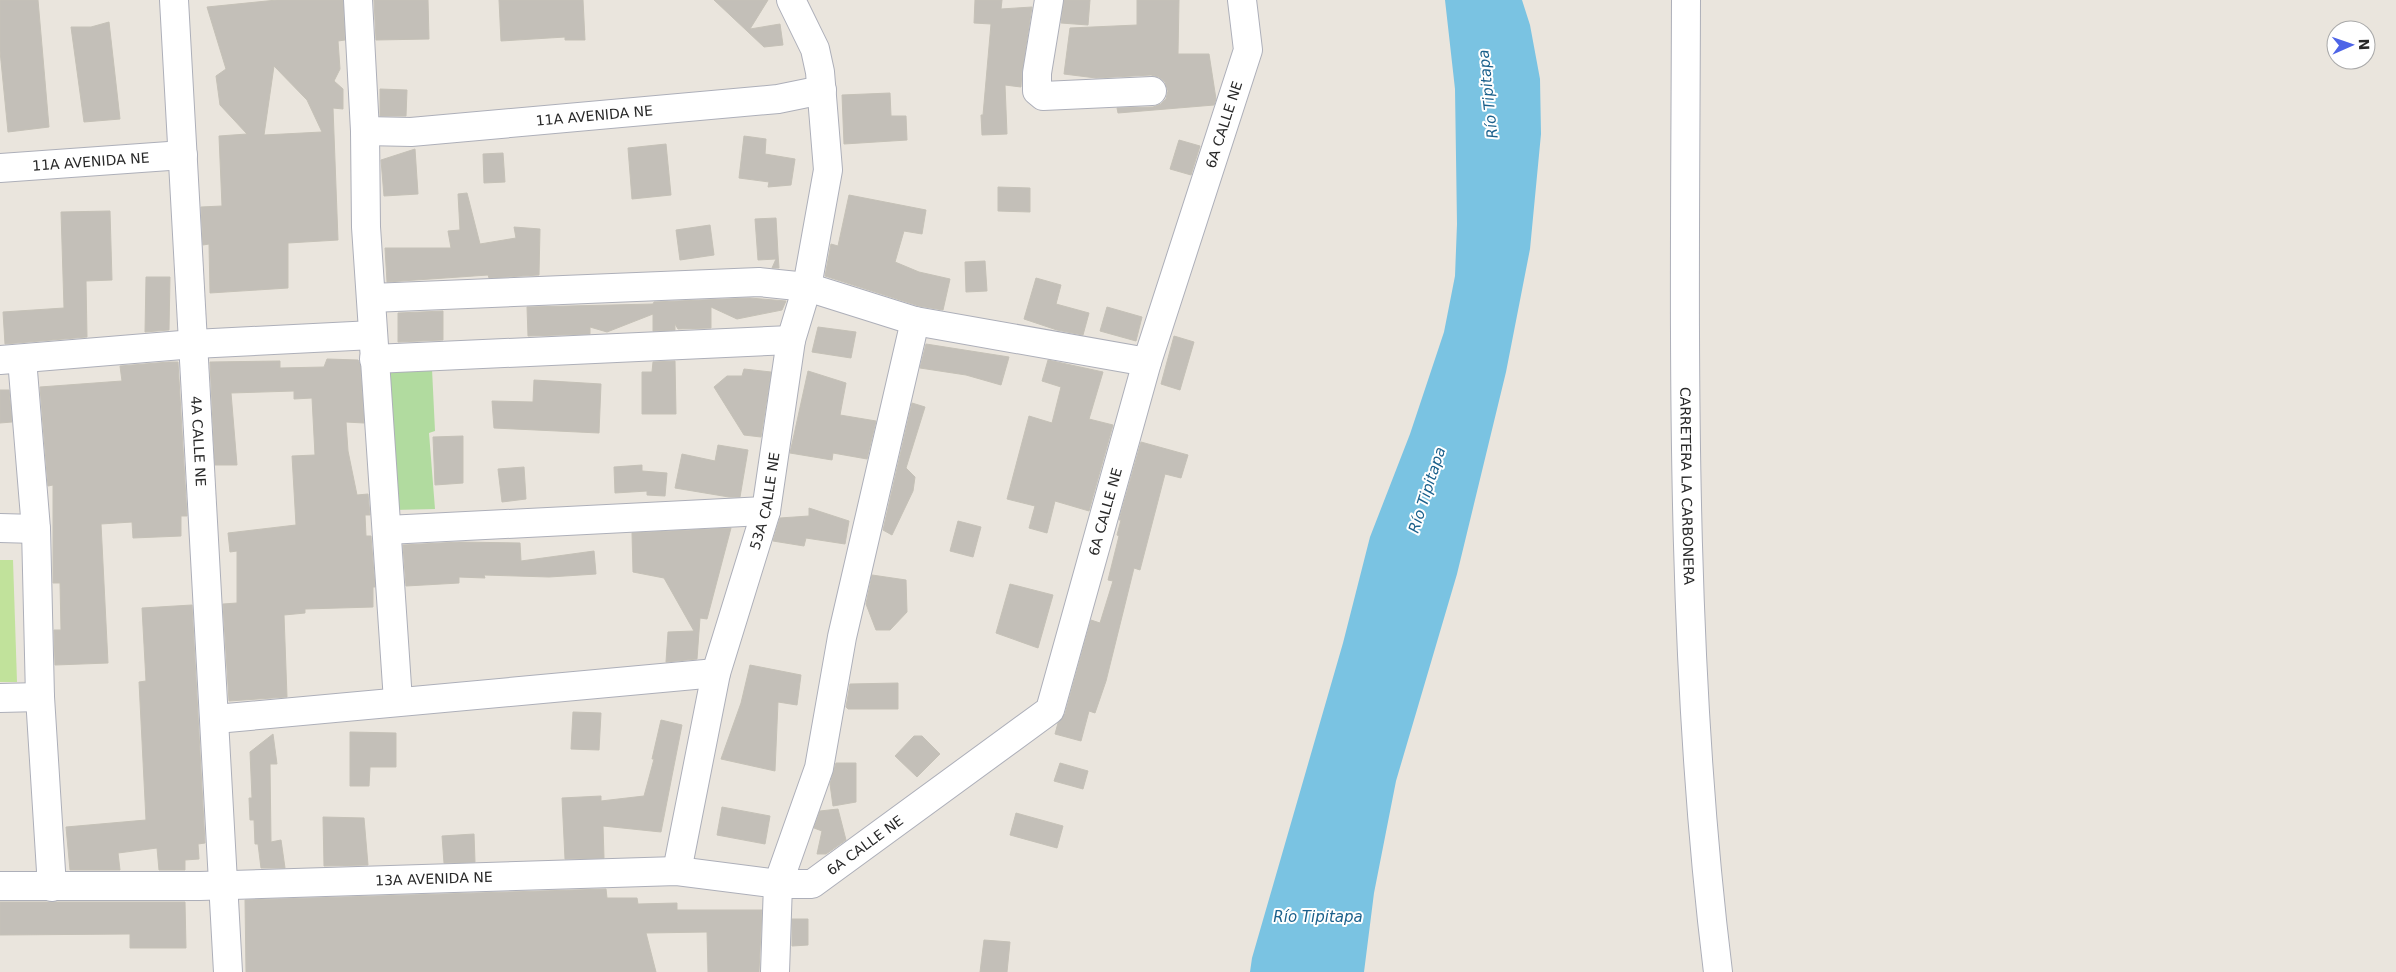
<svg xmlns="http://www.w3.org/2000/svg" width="2396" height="972" font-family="'DejaVu Sans',sans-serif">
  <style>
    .green { fill: #b1db9f }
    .pitch { fill: #c1e29b }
    .water { fill: #7ac3e2 }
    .building { fill: #c3bfb8; stroke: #c5c1b7; fill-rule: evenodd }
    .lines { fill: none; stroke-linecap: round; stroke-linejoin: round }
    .street-casing { stroke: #adafb9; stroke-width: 30 }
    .secondary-casing { stroke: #adafb9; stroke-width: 30 }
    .street { stroke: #fff; stroke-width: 28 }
    .secondary { stroke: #fff; stroke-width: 28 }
    .labels { text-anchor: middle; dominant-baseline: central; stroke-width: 4; stroke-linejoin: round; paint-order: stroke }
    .street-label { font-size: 14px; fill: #292929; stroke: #fff }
    .water-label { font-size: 15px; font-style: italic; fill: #1b618c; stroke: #fff }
  </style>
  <rect width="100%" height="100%" fill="#eae5dd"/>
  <path class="green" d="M 384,369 L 432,369 L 435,431 L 429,433 L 435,509 L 393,510 Z"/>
  <path class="pitch" d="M 0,560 L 13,560 L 17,682 L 0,682 Z"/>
  <path class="water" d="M 1445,0 L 1522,0 L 1530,25 L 1540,79 L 1541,134 L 1530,249 L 1506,372 L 1457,574 L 1396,781 L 1374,893 L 1364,972 L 1250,972 L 1252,958 L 1343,643 L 1370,537 L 1410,434 L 1444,332 L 1455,276 L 1457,224 L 1455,89 Z"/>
  <g class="building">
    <path d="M 0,0 L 38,0 L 49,127 L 8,132 L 0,51 Z"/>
    <path d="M 277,0 L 343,0 L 345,40 L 338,41 L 340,69 L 334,81 L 343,89 L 343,109 L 333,108 L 338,240 L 288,243 L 288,288 L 210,293 L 209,244 L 203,245 L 201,207 L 222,206 L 219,136 L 247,134 L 220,105 L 216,76 L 226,69 L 207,7 ZM 274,66 L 307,100 L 322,132 L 264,135 Z"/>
    <path d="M 374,0 L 428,0 L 429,39 L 376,40 Z"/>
    <path d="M 499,0 L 583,0 L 585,40 L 565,40 L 565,37 L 501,41 Z"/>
    <path d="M 714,0 L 768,0 L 750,29 L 780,24 L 783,45 L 764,47 Z"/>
    <path d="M 975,0 L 1002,0 L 1001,9 L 1032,7 L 1022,71 L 1021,87 L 1005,85 L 1007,134 L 982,135 L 981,115 L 983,115 L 991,24 L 974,23 Z"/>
    <path d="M 1064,0 L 1090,0 L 1088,25 L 1061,23 Z"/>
    <path d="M 1137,0 L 1179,0 L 1178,54 L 1209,54 L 1216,99 L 1214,105 L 1118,113 L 1117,108 L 1153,107 L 1161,104 L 1166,99 L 1168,91 L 1165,82 L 1159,77 L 1151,75 L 1096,78 L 1064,74 L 1070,28 L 1137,25 Z"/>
    <path d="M 109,22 L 120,119 L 84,122 L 71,27 L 91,27 Z"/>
    <path d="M 380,89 L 407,90 L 406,116 L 380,116 Z"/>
    <path d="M 890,93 L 891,116 L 906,116 L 907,140 L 844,144 L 842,95 Z"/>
    <path d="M 744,136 L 766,139 L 765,154 L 795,159 L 791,185 L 768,187 L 769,182 L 739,178 Z"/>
    <path d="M 1179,140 L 1200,146 L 1191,175 L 1170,169 Z"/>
    <path d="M 666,144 L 671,195 L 632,199 L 628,148 Z"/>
    <path d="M 415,149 L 418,194 L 384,196 L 381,160 Z"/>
    <path d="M 503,153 L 505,182 L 484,183 L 483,154 Z"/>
    <path d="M 998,187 L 1030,188 L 1030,212 L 998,211 Z"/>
    <path d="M 467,193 L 480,244 L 516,238 L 514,227 L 540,229 L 539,275 L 489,278 L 488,275 L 387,282 L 385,248 L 451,248 L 448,231 L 460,230 L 458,194 Z"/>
    <path d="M 849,195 L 926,210 L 922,234 L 904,231 L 895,262 L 919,272 L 950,279 L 943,310 L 919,306 L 825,276 L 831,244 L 838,246 Z"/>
    <path d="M 110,211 L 112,280 L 86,281 L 87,337 L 5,344 L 3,312 L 64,308 L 61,212 Z"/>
    <path d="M 776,218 L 778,254 L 779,268 L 772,268 L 776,259 L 758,260 L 755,219 Z"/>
    <path d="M 710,225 L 714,255 L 680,260 L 676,230 Z"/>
    <path d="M 985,261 L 987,291 L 966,292 L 965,262 Z"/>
    <path d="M 146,277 L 170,277 L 169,330 L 145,332 Z"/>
    <path d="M 1036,278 L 1061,285 L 1056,304 L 1089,313 L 1083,335 L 1057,330 L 1024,319 Z"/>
    <path d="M 750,298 L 786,301 L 782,310 L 737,319 L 711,307 L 711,328 L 678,329 L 675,324 L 675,330 L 653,331 L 653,314 L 607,332 L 590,327 L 590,334 L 528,336 L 527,307 L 653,304 L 654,302 Z"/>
    <path d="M 1107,307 L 1142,317 L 1136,341 L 1100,331 Z"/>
    <path d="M 443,311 L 443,340 L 398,342 L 398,313 Z"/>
    <path d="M 818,327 L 856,332 L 851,358 L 812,352 Z"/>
    <path d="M 1174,336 L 1194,342 L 1180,390 L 1161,384 Z"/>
    <path d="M 926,344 L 1009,357 L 1001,385 L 966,375 L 920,368 Z"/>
    <path d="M 327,359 L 358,360 L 360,364 L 364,423 L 346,422 L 348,451 L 357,495 L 368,494 L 370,515 L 365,515 L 366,536 L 371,536 L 375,587 L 373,587 L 373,607 L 305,609 L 305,613 L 284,615 L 287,697 L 229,701 L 223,604 L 237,603 L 237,551 L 230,552 L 228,533 L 296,525 L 292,456 L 315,455 L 312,398 L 294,399 L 294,391 L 231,393 L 237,465 L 215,465 L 210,362 L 280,361 L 280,368 L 324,367 Z"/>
    <path d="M 1048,360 L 1103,372 L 1089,419 L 1113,425 L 1089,511 L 1055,501 L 1047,533 L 1029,528 L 1035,506 L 1007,499 L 1029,416 L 1052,423 L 1061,387 L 1042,381 Z"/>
    <path d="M 675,361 L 676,414 L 642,414 L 642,372 L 652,372 L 653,362 Z"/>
    <path d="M 169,362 L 178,362 L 187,516 L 181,516 L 181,536 L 133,538 L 132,522 L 101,524 L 108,663 L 55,665 L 54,630 L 61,630 L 60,583 L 53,583 L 53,485 L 48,486 L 40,387 L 122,381 L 120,366 Z"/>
    <path d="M 744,369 L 771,372 L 761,437 L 744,435 L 714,387 L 727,376 L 742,376 Z"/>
    <path d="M 808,371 L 846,383 L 840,415 L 876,421 L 867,459 L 833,453 L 832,460 L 790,453 Z"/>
    <path d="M 534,380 L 601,384 L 599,433 L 494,428 L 492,401 L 533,402 Z"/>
    <path d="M 0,390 L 9,390 L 12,422 L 0,423 Z"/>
    <path d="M 912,403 L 925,407 L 906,468 L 915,477 L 913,491 L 892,535 L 883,530 Z"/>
    <path d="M 463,436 L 463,483 L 435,485 L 433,437 Z"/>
    <path d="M 1141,442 L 1188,455 L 1181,478 L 1165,474 L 1140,570 L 1134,568 L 1106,681 L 1095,713 L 1089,711 L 1081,741 L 1055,734 L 1058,723 L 1065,714 L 1091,620 L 1100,623 L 1113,581 L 1108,580 L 1119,536 L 1117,535 L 1121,520 L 1119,520 Z"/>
    <path d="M 718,445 L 748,450 L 740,497 L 729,497 L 675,488 L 682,454 L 715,461 Z"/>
    <path d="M 642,465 L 642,471 L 667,473 L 665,496 L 647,495 L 647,491 L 615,493 L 614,467 Z"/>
    <path d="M 524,467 L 526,499 L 502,502 L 498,469 Z"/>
    <path d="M 809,508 L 849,521 L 845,544 L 806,538 L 804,546 L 773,541 L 780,518 L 809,516 Z"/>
    <path d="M 958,521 L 981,527 L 973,557 L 950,551 Z"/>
    <path d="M 731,528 L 707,619 L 700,618 L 697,659 L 666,662 L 668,632 L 694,631 L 664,578 L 633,572 L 632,533 Z"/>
    <path d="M 460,542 L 520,543 L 521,561 L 594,551 L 596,574 L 549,577 L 484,575 L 485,578 L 459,577 L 459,583 L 406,586 L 403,545 Z"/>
    <path d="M 872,575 L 906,580 L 907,612 L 890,630 L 876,630 L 866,604 Z"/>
    <path d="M 1010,584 L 1053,595 L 1038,648 L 996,633 Z"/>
    <path d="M 192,605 L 205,843 L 198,844 L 199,859 L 185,860 L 185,870 L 159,870 L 157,848 L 118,853 L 120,870 L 70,870 L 66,827 L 146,820 L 139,682 L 146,681 L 142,608 Z"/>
    <path d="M 750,665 L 801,675 L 797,705 L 778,702 L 775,771 L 721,759 L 741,703 Z"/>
    <path d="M 898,683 L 898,709 L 848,709 L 846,707 L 850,684 Z"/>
    <path d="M 573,712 L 601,713 L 599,750 L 571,749 Z"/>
    <path d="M 661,720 L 682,725 L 661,832 L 603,826 L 604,858 L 565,859 L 562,798 L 601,796 L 601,801 L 644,796 L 654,759 L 652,759 Z"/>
    <path d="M 350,732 L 396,733 L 396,767 L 370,767 L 369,786 L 350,786 Z"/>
    <path d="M 273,734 L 277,764 L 270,764 L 271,842 L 281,840 L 285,868 L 261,868 L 258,844 L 255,844 L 254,820 L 250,820 L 249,798 L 252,798 L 250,752 Z"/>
    <path d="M 914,736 L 922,736 L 940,754 L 917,777 L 895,756 Z"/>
    <path d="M 836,763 L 856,763 L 856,802 L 833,806 L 830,784 Z"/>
    <path d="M 1060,763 L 1088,771 L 1083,789 L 1054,781 Z"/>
    <path d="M 722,807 L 770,816 L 765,844 L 717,835 Z"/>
    <path d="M 838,809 L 846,840 L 826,854 L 817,854 L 822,831 L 814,828 L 820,811 Z"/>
    <path d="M 1016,813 L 1063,826 L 1057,848 L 1010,835 Z"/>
    <path d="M 323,817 L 364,818 L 368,865 L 324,866 Z"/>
    <path d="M 474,834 L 475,862 L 444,863 L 442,836 Z"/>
    <path d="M 606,889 L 607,898 L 637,898 L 638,904 L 677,903 L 677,910 L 762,910 L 759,972 L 708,972 L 707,932 L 646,933 L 656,972 L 246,972 L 245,900 Z"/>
    <path d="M 0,902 L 185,902 L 186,948 L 130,948 L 130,934 L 0,935 Z"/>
    <path d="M 792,919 L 808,919 L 808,945 L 792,946 Z"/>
    <path d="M 984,940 L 1010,942 L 1007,972 L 980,972 Z"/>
  </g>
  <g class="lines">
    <defs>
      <g id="street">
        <path id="s1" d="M 174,0 L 228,972"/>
        <path d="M 358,0 L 365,131 L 366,227 L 398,701"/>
        <path d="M 1049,0 L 1037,73 L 1037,91 L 1043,96 L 1152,91"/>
        <path id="s2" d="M 365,131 L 411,132 L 778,99 L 822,90"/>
        <path id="s3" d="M 0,168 L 183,155"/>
        <path d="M 371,298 L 759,282 L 807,287 L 915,321 L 1147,362"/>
        <path id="s4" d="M 915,321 L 842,637 L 819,768 L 778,884 L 812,884 L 1050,710 L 1147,362 L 1248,50 L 1242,0"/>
        <path d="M 22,359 L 36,529 L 40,697 L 52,887"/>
        <path d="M 374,359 L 791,340"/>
        <path d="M 0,360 L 194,344 L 373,335"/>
        <path d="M 0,528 L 36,529"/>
        <path d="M 387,530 L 766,511"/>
        <path d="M 0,698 L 40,697"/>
        <path d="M 216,719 L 716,673"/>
        <path id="s5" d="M 677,871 L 716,673 L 766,511 L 791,340 L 807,287 L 828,170 L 820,72 L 815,49 L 791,0"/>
        <path id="s6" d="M 0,886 L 200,886 L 677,871 L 778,884 L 775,972"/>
      </g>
      <g id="secondary">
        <path id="s7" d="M 1686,0 C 1685,324 1678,650 1718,972"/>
      </g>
    </defs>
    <use href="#street" class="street-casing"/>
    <use href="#secondary" class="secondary-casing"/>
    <use href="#street" class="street"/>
    <use href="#secondary" class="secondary"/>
  </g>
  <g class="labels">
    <g class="street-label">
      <text stroke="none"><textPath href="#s2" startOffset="230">11A AVENIDA NE</textPath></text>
      <text stroke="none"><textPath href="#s4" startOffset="1520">6A CALLE NE</textPath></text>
      <text stroke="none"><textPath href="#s3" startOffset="91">11A AVENIDA NE</textPath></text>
      <text stroke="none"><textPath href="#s1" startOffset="442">4A CALLE NE</textPath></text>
      <text stroke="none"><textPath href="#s7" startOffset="486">CARRETERA LA CARBONERA</textPath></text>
      <text stroke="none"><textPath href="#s5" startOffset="381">53A CALLE NE</textPath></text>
      <text stroke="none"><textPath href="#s4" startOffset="1115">6A CALLE NE</textPath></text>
      <text stroke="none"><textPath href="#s4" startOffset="680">6A CALLE NE</textPath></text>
      <text stroke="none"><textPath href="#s6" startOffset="434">13A AVENIDA NE</textPath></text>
    </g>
    <g class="water-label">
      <text transform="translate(1488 94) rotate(-96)">Río Tipitapa</text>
      <text transform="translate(1427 490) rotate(-72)">Río Tipitapa</text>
      <text x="1318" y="917">Río Tipitapa</text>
    </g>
  </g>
  <g transform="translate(2351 45) rotate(88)"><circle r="24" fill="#ffffff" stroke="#a9a9a9"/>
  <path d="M0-4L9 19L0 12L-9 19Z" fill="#4d64e7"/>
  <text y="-8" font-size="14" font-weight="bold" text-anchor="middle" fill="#292929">N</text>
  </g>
</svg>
